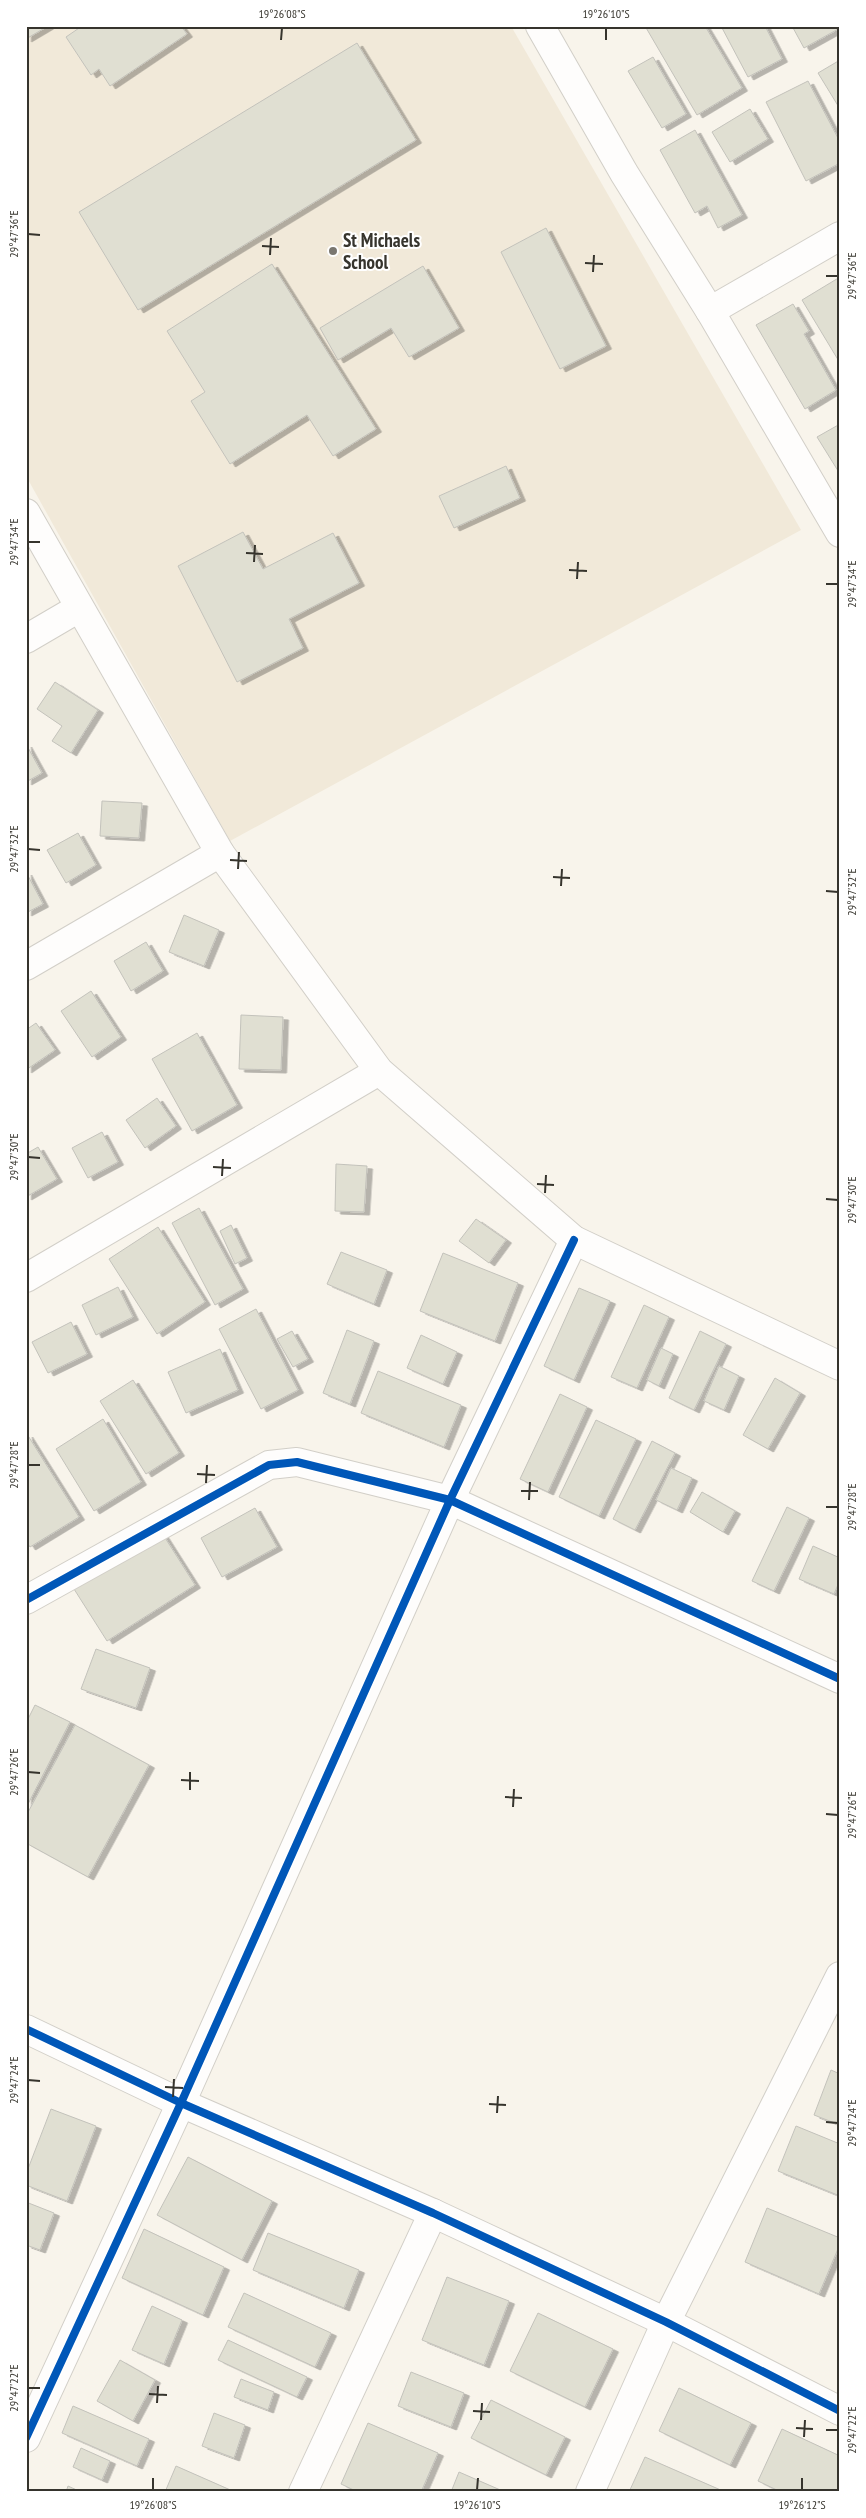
<svg xmlns="http://www.w3.org/2000/svg" width="866" height="2518" font-family="'PT Sans Narrow',sans-serif">
  <style>
    .built { fill: #f1e9d9 }
    .building { fill: #e0dfd2; stroke: #c3c2bb; filter: url(#shadow) }
    .lines { fill: none; stroke-linecap: round; stroke-linejoin: round }
    .street-casing { stroke: #d2cfc8; stroke-width: 30 }
    .street { stroke: #fefdfc; stroke-width: 28 }
    .cycleway-casing { stroke: #fff; stroke-width: 11 }
    .cycleway { stroke: #0057b8; stroke-width: 8 }
    .ticks { fill: none; stroke: #36342d; stroke-width: 2 }
    .poi-dot { fill: #7a7770; stroke: #fff; stroke-width: 2 }
    .labels { text-anchor: middle; dominant-baseline: central; stroke-width: 4; stroke-linejoin: round; paint-order: stroke }
    .poi-label { font-size: 19px; font-weight: bold; fill: #36342d; stroke: #fff; text-anchor: start }
    .neatline { fill: none; stroke: #36342d; stroke-width: 2 }
    .ticks-label { font-size: 12px; text-anchor: middle; fill: #36342d }
  </style>
  <defs>
    <filter id="shadow"><feDropShadow dx="5.5" dy="3" stdDeviation="0" flood-color="#0004"/></filter>
  </defs>
  <rect width="100%" height="100%" fill="#f8f4eb"/>
  <path class="built" d="M 26,26 L 511,26 L 801,530 L 230,841 L 26,476 Z"/>
  <g class="building">
    <path d="M 26,26 L 48,26 L 26,39 Z"/>
    <path d="M 82,26 L 181,26 L 187,34 L 110,86 L 99,69 L 91,75 L 66,37 Z"/>
    <path d="M 645,26 L 705,26 L 742,88 L 697,115 Z"/>
    <path d="M 721,26 L 765,26 L 782,59 L 748,77 Z"/>
    <path d="M 792,26 L 840,26 L 840,28 L 804,48 Z"/>
    <path d="M 357,43 L 416,140 L 138,310 L 79,212 Z"/>
    <path d="M 653,57 L 686,114 L 662,128 L 628,71 Z"/>
    <path d="M 840,60 L 840,109 L 818,73 Z"/>
    <path d="M 808,81 L 840,142 L 840,163 L 806,181 L 766,102 Z"/>
    <path d="M 750,109 L 768,139 L 730,162 L 712,132 Z"/>
    <path d="M 695,130 L 742,215 L 718,228 L 707,206 L 695,213 L 660,150 Z"/>
    <path d="M 546,228 L 606,346 L 560,369 L 501,252 Z"/>
    <path d="M 272,264 L 376,429 L 333,456 L 307,415 L 230,464 L 191,401 L 205,392 L 167,331 Z"/>
    <path d="M 423,266 L 459,328 L 409,357 L 391,328 L 338,360 L 320,328 Z"/>
    <path d="M 840,277 L 840,363 L 802,300 Z"/>
    <path d="M 793,304 L 809,331 L 804,334 L 836,390 L 805,409 L 756,325 Z"/>
    <path d="M 840,424 L 840,474 L 817,437 Z"/>
    <path d="M 506,466 L 520,498 L 454,528 L 439,496 Z"/>
    <path d="M 243,532 L 263,569 L 333,533 L 359,583 L 289,619 L 303,648 L 237,682 L 178,566 Z"/>
    <path d="M 55,682 L 98,710 L 71,753 L 52,741 L 62,726 L 37,709 Z"/>
    <path d="M 26,744 L 42,773 L 26,782 Z"/>
    <path d="M 102,801 L 142,803 L 139,838 L 100,836 Z"/>
    <path d="M 78,833 L 96,865 L 66,883 L 47,850 Z"/>
    <path d="M 26,872 L 43,904 L 26,913 Z"/>
    <path d="M 184,915 L 219,930 L 204,966 L 169,952 Z"/>
    <path d="M 146,942 L 163,971 L 131,991 L 114,961 Z"/>
    <path d="M 91,991 L 121,1037 L 92,1057 L 61,1011 Z"/>
    <path d="M 241,1015 L 283,1017 L 281,1070 L 239,1069 Z"/>
    <path d="M 36,1023 L 55,1050 L 26,1070 L 26,1030 Z"/>
    <path d="M 197,1033 L 237,1105 L 192,1131 L 152,1059 Z"/>
    <path d="M 157,1098 L 176,1126 L 145,1148 L 126,1120 Z"/>
    <path d="M 102,1132 L 118,1162 L 88,1178 L 72,1148 Z"/>
    <path d="M 38,1147 L 57,1179 L 26,1197 L 26,1154 Z"/>
    <path d="M 336,1164 L 367,1166 L 364,1212 L 335,1211 Z"/>
    <path d="M 199,1208 L 243,1289 L 215,1305 L 172,1223 Z"/>
    <path d="M 476,1219 L 506,1240 L 489,1263 L 459,1241 Z"/>
    <path d="M 231,1225 L 247,1258 L 235,1264 L 220,1231 Z"/>
    <path d="M 158,1227 L 205,1302 L 157,1334 L 109,1259 Z"/>
    <path d="M 341,1252 L 387,1270 L 374,1304 L 327,1284 Z"/>
    <path d="M 443,1253 L 518,1283 L 495,1341 L 420,1311 Z"/>
    <path d="M 118,1287 L 133,1317 L 96,1335 L 82,1305 Z"/>
    <path d="M 579,1288 L 610,1301 L 574,1380 L 544,1366 Z"/>
    <path d="M 644,1305 L 669,1317 L 637,1388 L 611,1377 Z"/>
    <path d="M 256,1309 L 298,1390 L 261,1409 L 219,1329 Z"/>
    <path d="M 71,1322 L 87,1354 L 48,1373 L 32,1342 Z"/>
    <path d="M 347,1330 L 374,1341 L 350,1404 L 323,1393 Z"/>
    <path d="M 292,1331 L 308,1359 L 293,1367 L 277,1339 Z"/>
    <path d="M 700,1331 L 726,1344 L 694,1410 L 669,1398 Z"/>
    <path d="M 421,1335 L 457,1352 L 443,1384 L 407,1368 Z"/>
    <path d="M 661,1348 L 673,1354 L 659,1386 L 647,1380 Z"/>
    <path d="M 220,1349 L 238,1390 L 186,1413 L 168,1372 Z"/>
    <path d="M 719,1366 L 739,1376 L 724,1410 L 704,1401 Z"/>
    <path d="M 378,1371 L 461,1405 L 444,1447 L 361,1413 Z"/>
    <path d="M 775,1378 L 800,1393 L 768,1449 L 743,1435 Z"/>
    <path d="M 133,1380 L 179,1453 L 146,1474 L 100,1401 Z"/>
    <path d="M 560,1394 L 587,1407 L 548,1492 L 520,1479 Z"/>
    <path d="M 103,1419 L 141,1482 L 94,1511 L 56,1449 Z"/>
    <path d="M 596,1420 L 636,1439 L 599,1516 L 559,1497 Z"/>
    <path d="M 27,1434 L 79,1517 L 30,1547 L 26,1541 Z"/>
    <path d="M 652,1441 L 675,1453 L 635,1530 L 613,1519 Z"/>
    <path d="M 671,1468 L 692,1478 L 677,1510 L 656,1500 Z"/>
    <path d="M 702,1492 L 735,1511 L 723,1532 L 690,1512 Z"/>
    <path d="M 787,1507 L 809,1518 L 774,1591 L 752,1581 Z"/>
    <path d="M 255,1508 L 277,1547 L 222,1577 L 201,1538 Z"/>
    <path d="M 162,1533 L 195,1585 L 107,1641 L 74,1589 Z"/>
    <path d="M 813,1546 L 840,1558 L 840,1580 L 834,1594 L 799,1579 Z"/>
    <path d="M 96,1649 L 150,1668 L 136,1708 L 81,1689 Z"/>
    <path d="M 35,1705 L 70,1722 L 26,1808 L 26,1723 Z"/>
    <path d="M 75,1725 L 149,1765 L 88,1877 L 26,1843 L 26,1816 Z"/>
    <path d="M 831,2070 L 840,2074 L 840,2125 L 814,2115 Z"/>
    <path d="M 51,2109 L 96,2126 L 67,2201 L 26,2185 L 26,2174 Z"/>
    <path d="M 796,2126 L 840,2144 L 840,2196 L 778,2171 Z"/>
    <path d="M 188,2157 L 272,2201 L 242,2260 L 157,2215 Z"/>
    <path d="M 26,2202 L 54,2213 L 40,2250 L 26,2245 Z"/>
    <path d="M 767,2208 L 840,2238 L 840,2244 L 819,2294 L 745,2262 Z"/>
    <path d="M 144,2229 L 224,2267 L 203,2315 L 122,2278 Z"/>
    <path d="M 268,2233 L 359,2270 L 344,2308 L 253,2270 Z"/>
    <path d="M 447,2277 L 509,2301 L 484,2365 L 422,2340 Z"/>
    <path d="M 244,2293 L 331,2333 L 315,2367 L 228,2327 Z"/>
    <path d="M 152,2306 L 182,2320 L 164,2364 L 132,2350 Z"/>
    <path d="M 538,2313 L 613,2349 L 585,2407 L 510,2371 Z"/>
    <path d="M 228,2340 L 307,2377 L 297,2397 L 218,2360 Z"/>
    <path d="M 120,2360 L 155,2380 L 133,2421 L 97,2401 Z"/>
    <path d="M 411,2372 L 464,2393 L 451,2427 L 398,2406 Z"/>
    <path d="M 241,2379 L 274,2392 L 268,2410 L 234,2397 Z"/>
    <path d="M 679,2388 L 751,2423 L 730,2465 L 659,2431 Z"/>
    <path d="M 491,2400 L 565,2437 L 546,2475 L 471,2438 Z"/>
    <path d="M 73,2406 L 149,2439 L 137,2466 L 62,2433 Z"/>
    <path d="M 214,2413 L 245,2425 L 234,2458 L 202,2446 Z"/>
    <path d="M 368,2423 L 438,2453 L 421,2492 L 358,2492 L 341,2484 Z"/>
    <path d="M 782,2429 L 840,2456 L 840,2492 L 781,2492 L 758,2481 Z"/>
    <path d="M 81,2448 L 110,2461 L 102,2480 L 73,2467 Z"/>
    <path d="M 645,2457 L 723,2491 L 723,2492 L 629,2492 Z"/>
    <path d="M 176,2466 L 235,2492 L 165,2492 Z"/>
    <path d="M 459,2472 L 505,2492 L 451,2492 Z"/>
    <path d="M 68,2486 L 81,2492 L 66,2492 Z"/>
  </g>
  <g class="lines">
    <defs>
      <g id="street">
        <path d="M 540,26 L 624,173 L 710,311"/>
        <path d="M 840,236 L 710,311 L 840,533"/>
        <path d="M 26,513 L 220,853 L 26,966"/>
        <path d="M 26,639 L 79,608"/>
        <path d="M 220,853 L 379,1071 L 574,1240 L 840,1366"/>
        <path d="M 26,1278 L 379,1071"/>
        <path d="M 26,1600 L 269,1465 L 297,1462 L 450,1500 L 840,1679"/>
        <path d="M 26,2029 L 181,2103 L 433,2213 L 666,2322 L 840,2411"/>
        <path d="M 26,2438 L 181,2103 L 450,1500 L 574,1240"/>
        <path d="M 303,2492 L 433,2213"/>
        <path d="M 590,2492 L 666,2322 L 840,1976"/>
      </g>
    </defs>
    <use href="#street" class="street-casing"/>
    <use href="#street" class="street"/>
    <defs>
      <g id="cycleway">
        <path d="M 26,1600 L 269,1465 L 297,1462 L 450,1500 L 840,1679"/>
        <path d="M 26,2029 L 181,2103 L 433,2213 L 666,2322 L 840,2411"/>
        <path d="M 26,2438 L 181,2103 L 450,1500 L 574,1240"/>
      </g>
    </defs>
    <use href="#cycleway" class="cycleway-casing"/>
    <use href="#cycleway" class="cycleway"/>
  </g>
  <path class="ticks" d="M 281,40 L 282,28M 606,40 L 606,28M 28,234 L 40,235M 262,246 L 279,247M 270,255 L 271,238M 585,263 L 603,264M 593,272 L 594,255M 826,276 L 838,276M 28,542 L 40,542M 246,553 L 263,554M 254,562 L 255,545M 569,570 L 587,571M 577,579 L 578,562M 826,584 L 838,584M 28,849 L 40,850M 230,860 L 247,861M 238,869 L 239,852M 553,877 L 570,878M 561,886 L 562,869M 826,891 L 838,892M 28,1157 L 40,1158M 213,1167 L 231,1168M 222,1176 L 223,1159M 537,1184 L 554,1185M 545,1193 L 546,1175M 826,1199 L 838,1200M 28,1465 L 40,1465M 197,1474 L 215,1475M 206,1483 L 207,1465M 521,1491 L 538,1491M 529,1500 L 530,1482M 826,1507 L 838,1507M 28,1772 L 40,1773M 181,1780 L 199,1781M 190,1790 L 190,1772M 505,1797 L 522,1798M 513,1807 L 514,1789M 826,1814 L 838,1815M 28,2080 L 40,2081M 165,2087 L 183,2088M 173,2097 L 174,2079M 489,2104 L 506,2105M 497,2113 L 498,2096M 826,2122 L 838,2123M 28,2388 L 40,2388M 149,2394 L 167,2395M 157,2403 L 158,2386M 473,2411 L 490,2412M 481,2420 L 482,2403M 796,2428 L 813,2429M 826,2430 L 838,2430M 804,2437 L 805,2420M 153,2490 L 153,2478M 477,2490 L 478,2478M 802,2490 L 802,2478"/>
  <circle class="poi-dot" cx="333" cy="251" r="5"/>
  <g class="labels">
    <g class="poi-label">
      <text x="343" y="240">St Michaels<tspan x="343" dy="22">School</tspan></text>
    </g>
  </g>
  <rect width="866" height="2518" fill="none" stroke="#ffffff" stroke-width="55"/>
  <rect x="28" y="28" width="810" height="2462" class="neatline"/>
  <g class="ticks-label">
    <text x="282" y="18">19°26'08"S</text>
    <text x="606" y="18">19°26'10"S</text>
    <text transform="translate(14 234) rotate(-90)" y="4">29°47'36"E</text>
    <text transform="translate(852 276) rotate(-90)" y="4">29°47'36"E</text>
    <text transform="translate(14 542) rotate(-90)" y="4">29°47'34"E</text>
    <text transform="translate(852 584) rotate(-90)" y="4">29°47'34"E</text>
    <text transform="translate(14 849) rotate(-90)" y="4">29°47'32"E</text>
    <text transform="translate(852 892) rotate(-90)" y="4">29°47'32"E</text>
    <text transform="translate(14 1157) rotate(-90)" y="4">29°47'30"E</text>
    <text transform="translate(852 1200) rotate(-90)" y="4">29°47'30"E</text>
    <text transform="translate(14 1465) rotate(-90)" y="4">29°47'28"E</text>
    <text transform="translate(852 1507) rotate(-90)" y="4">29°47'28"E</text>
    <text transform="translate(14 1772) rotate(-90)" y="4">29°47'26"E</text>
    <text transform="translate(852 1815) rotate(-90)" y="4">29°47'26"E</text>
    <text transform="translate(14 2080) rotate(-90)" y="4">29°47'24"E</text>
    <text transform="translate(852 2123) rotate(-90)" y="4">29°47'24"E</text>
    <text transform="translate(14 2388) rotate(-90)" y="4">29°47'22"E</text>
    <text transform="translate(852 2430) rotate(-90)" y="4">29°47'22"E</text>
    <text x="153" y="2509">19°26'08"S</text>
    <text x="477" y="2509">19°26'10"S</text>
    <text x="802" y="2509">19°26'12"S</text>
  </g>
</svg>
